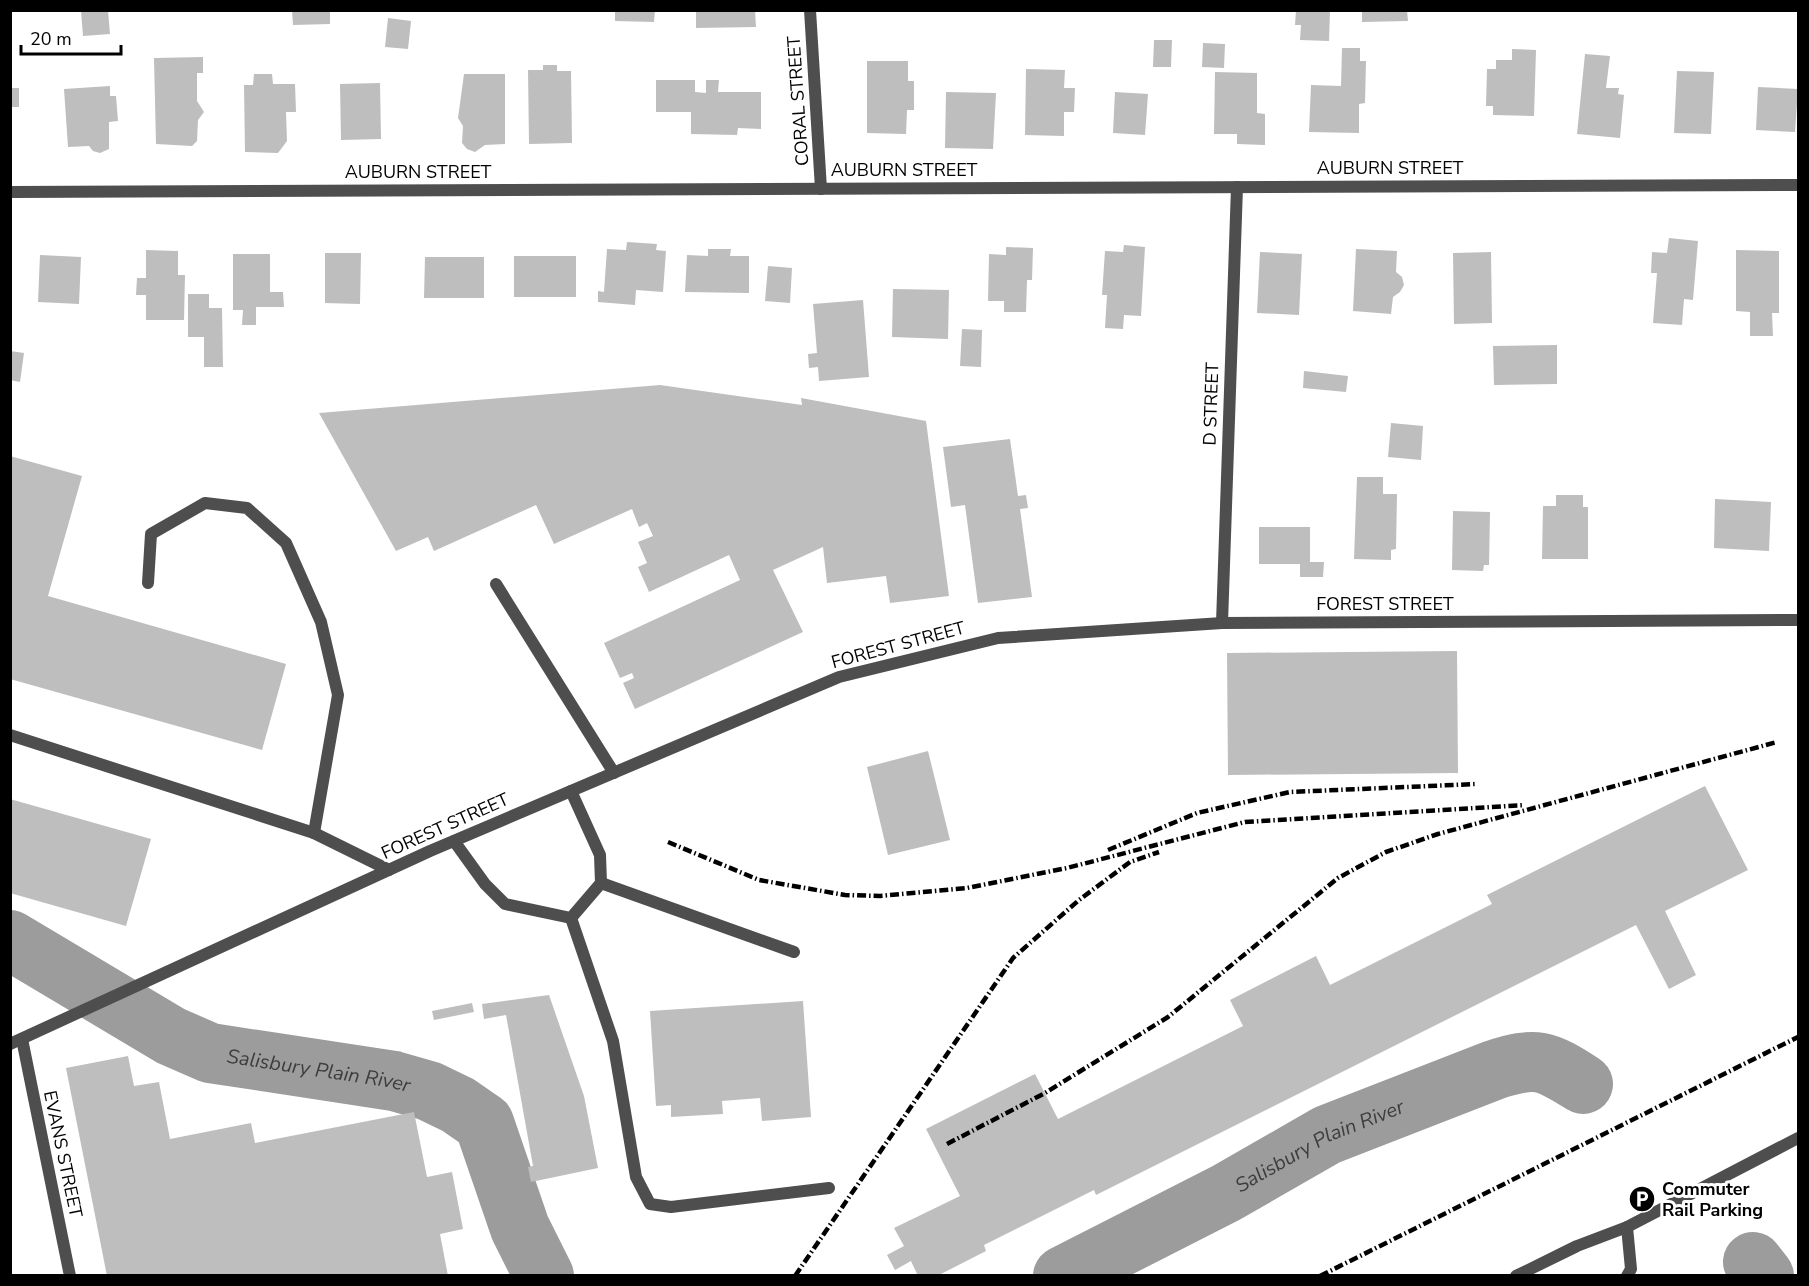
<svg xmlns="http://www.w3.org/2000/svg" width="1809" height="1286" font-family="'Nunito Sans',sans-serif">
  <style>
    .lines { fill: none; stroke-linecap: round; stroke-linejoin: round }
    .river { stroke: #9c9c9c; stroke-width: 60 }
    .building { fill: #bebebe }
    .service { stroke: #4e4e4e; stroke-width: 12 }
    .minor { stroke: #4e4e4e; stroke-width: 12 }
    .rail { stroke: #000; stroke-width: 4.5; stroke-dasharray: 9 3 1.5 3; stroke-linecap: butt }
    .labels { text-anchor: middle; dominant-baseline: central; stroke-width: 6; stroke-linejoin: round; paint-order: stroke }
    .street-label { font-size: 18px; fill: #000; stroke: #fff }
    .poi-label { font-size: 18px; font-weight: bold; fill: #000; stroke: #fff; text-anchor: start }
    .water-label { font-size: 20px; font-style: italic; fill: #3d3d3d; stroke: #fff }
  </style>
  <rect width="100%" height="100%" fill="#fff"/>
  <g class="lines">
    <g class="river">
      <path id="s1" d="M 10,940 L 171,1036 L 210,1053 L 394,1081 L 429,1091 L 458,1105 L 484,1123 L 520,1228 L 544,1276"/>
      <path d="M 1753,1262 L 1764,1276"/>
      <path id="s2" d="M 1063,1276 L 1226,1193 L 1327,1135 L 1494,1070 C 1537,1056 1545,1060 1583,1084"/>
    </g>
  </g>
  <g class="building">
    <path d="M 108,10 L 110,34 L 83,36 L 81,11 Z"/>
    <path d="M 292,10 L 330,10 L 330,24 L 293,25 Z"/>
    <path d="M 615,10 L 655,10 L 654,22 L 615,21 Z"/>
    <path d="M 696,10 L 755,10 L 756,27 L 696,28 Z"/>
    <path d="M 1296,10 L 1330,10 L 1329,41 L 1300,40 L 1301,25 L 1295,25 Z"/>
    <path d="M 1362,10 L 1407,10 L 1408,21 L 1362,22 Z"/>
    <path d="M 388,18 L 411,21 L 408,49 L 385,47 Z"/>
    <path d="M 1154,40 L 1172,40 L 1171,67 L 1153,67 Z"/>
    <path d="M 1203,43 L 1225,44 L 1224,68 L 1202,67 Z"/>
    <path d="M 1342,48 L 1360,48 L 1360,61 L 1366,61 L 1365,103 L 1359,104 L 1359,133 L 1309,132 L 1311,85 L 1341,86 Z"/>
    <path d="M 1512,49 L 1536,50 L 1534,116 L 1493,115 L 1493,106 L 1486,106 L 1487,69 L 1496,69 L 1496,60 L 1512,60 Z"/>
    <path d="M 1585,54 L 1610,56 L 1606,88 L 1619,88 L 1618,94 L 1624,95 L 1620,138 L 1577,134 Z"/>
    <path d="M 203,57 L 203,73 L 197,73 L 197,101 L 204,112 L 198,120 L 197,141 L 192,146 L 156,144 L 154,58 Z"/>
    <path d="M 867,61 L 908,61 L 908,81 L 914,81 L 914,110 L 907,110 L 906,134 L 867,133 Z"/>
    <path d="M 543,65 L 557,65 L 557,71 L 571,71 L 572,143 L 529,144 L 528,70 L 543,70 Z"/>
    <path d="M 1026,69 L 1065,70 L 1064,88 L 1075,88 L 1074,112 L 1064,112 L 1064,136 L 1025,135 Z"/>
    <path d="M 1677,71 L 1714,72 L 1711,134 L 1674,133 Z"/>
    <path d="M 1215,72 L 1257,73 L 1257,113 L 1265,114 L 1265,145 L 1237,144 L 1237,134 L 1214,134 Z"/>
    <path d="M 254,74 L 272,74 L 273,84 L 295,84 L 296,112 L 286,112 L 287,141 L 278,153 L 245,152 L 244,85 L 253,85 Z"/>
    <path d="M 464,74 L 505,74 L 505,144 L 485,145 L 475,152 L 467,149 L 462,143 L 463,126 L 458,118 Z"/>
    <path d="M 656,80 L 695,80 L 695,92 L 706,93 L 706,80 L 719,80 L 718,92 L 761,92 L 761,129 L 738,128 L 737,135 L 691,134 L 691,112 L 656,112 Z"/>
    <path d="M 380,83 L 381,139 L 341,140 L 340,84 Z"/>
    <path d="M 110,86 L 110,96 L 116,96 L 118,121 L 109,122 L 109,149 L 100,153 L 93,151 L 89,146 L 68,147 L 64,89 Z"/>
    <path d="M 1758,87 L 1798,89 L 1795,132 L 1756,130 Z"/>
    <rect x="10" y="88" width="9" height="19"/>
    <path d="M 946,92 L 996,93 L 993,149 L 945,148 Z"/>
    <path d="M 1115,92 L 1148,94 L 1145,135 L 1113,133 Z"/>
    <path d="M 1669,238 L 1698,241 L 1693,300 L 1684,299 L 1682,325 L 1653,323 L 1657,273 L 1651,273 L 1652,252 L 1667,253 Z"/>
    <path d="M 627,242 L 657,244 L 656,250 L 666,251 L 663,292 L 636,290 L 635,305 L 598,302 L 598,291 L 604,292 L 607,249 L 626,250 Z"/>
    <path d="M 1124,245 L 1145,247 L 1141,316 L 1124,315 L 1123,329 L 1105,328 L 1107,295 L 1102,295 L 1105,251 L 1123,252 Z"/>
    <path d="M 1006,247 L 1033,248 L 1032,280 L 1027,280 L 1026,312 L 1004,312 L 1004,301 L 988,301 L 989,254 L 1006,255 Z"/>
    <path d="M 708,249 L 731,249 L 730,256 L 749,256 L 749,293 L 685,292 L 687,255 L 708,256 Z"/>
    <path d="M 1356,249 L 1397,251 L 1396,272 L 1402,277 L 1404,285 L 1400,292 L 1393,297 L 1391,314 L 1353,311 Z"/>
    <path d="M 146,250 L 178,251 L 178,275 L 185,275 L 184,320 L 146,320 L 146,295 L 136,295 L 137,278 L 146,278 Z"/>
    <path d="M 1736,250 L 1779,251 L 1779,313 L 1772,313 L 1773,336 L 1750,336 L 1750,312 L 1736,311 Z"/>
    <path d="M 1260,252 L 1302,254 L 1299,315 L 1257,313 Z"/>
    <path d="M 1491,252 L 1492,323 L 1454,324 L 1453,253 Z"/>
    <path d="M 325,253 L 361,253 L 360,304 L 325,303 Z"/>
    <path d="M 233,254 L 270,254 L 270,292 L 283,292 L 284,307 L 256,307 L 256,325 L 242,325 L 243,310 L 233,310 Z"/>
    <path d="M 40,255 L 81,257 L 79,304 L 38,302 Z"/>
    <rect x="514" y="256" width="62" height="41"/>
    <path d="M 425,257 L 484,257 L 484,298 L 424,298 Z"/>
    <path d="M 768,266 L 792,268 L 790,303 L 765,301 Z"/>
    <path d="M 893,289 L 949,290 L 948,339 L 892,337 Z"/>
    <path d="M 188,294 L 209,294 L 209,308 L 222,308 L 223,367 L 204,367 L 204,337 L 188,337 Z"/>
    <path d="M 863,300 L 869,377 L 819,381 L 818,367 L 809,368 L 808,354 L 817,353 L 813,304 Z"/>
    <path d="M 962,329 L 982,330 L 981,367 L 960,366 Z"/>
    <path d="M 1557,345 L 1557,384 L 1494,385 L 1493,346 Z"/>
    <path d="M 10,351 L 24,353 L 20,382 L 10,380 Z"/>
    <path d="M 1304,371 L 1348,376 L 1346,392 L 1303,388 Z"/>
    <path d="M 660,385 L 802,405 L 801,398 L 926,421 L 949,596 L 890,603 L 886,576 L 827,583 L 823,547 L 773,570 L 803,632 L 635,709 L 623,683 L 634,678 L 632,673 L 620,678 L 604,643 L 740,580 L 729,555 L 649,592 L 638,567 L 647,563 L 638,542 L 653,536 L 647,523 L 639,527 L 632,509 L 554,544 L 536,505 L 434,551 L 428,537 L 396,551 L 319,413 Z"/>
    <path d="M 1391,423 L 1423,426 L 1421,460 L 1388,457 Z"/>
    <path d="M 1010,439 L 1018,496 L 1026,495 L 1028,508 L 1020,509 L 1032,597 L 978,603 L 965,505 L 951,507 L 943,447 Z"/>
    <path d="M 10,456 L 82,476 L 48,596 L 286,664 L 262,750 L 10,679 Z"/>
    <path d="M 1357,477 L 1383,477 L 1383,494 L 1397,494 L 1396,549 L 1391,550 L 1391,560 L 1354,559 Z"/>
    <path d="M 1556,495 L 1583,495 L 1583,507 L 1588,507 L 1588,559 L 1542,559 L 1543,506 L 1556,506 Z"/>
    <path d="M 1715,499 L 1771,502 L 1769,551 L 1714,548 Z"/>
    <path d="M 1453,511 L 1490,512 L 1489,565 L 1484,565 L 1483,571 L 1452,570 Z"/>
    <path d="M 1259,527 L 1310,527 L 1310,562 L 1324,562 L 1323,577 L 1300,577 L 1300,564 L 1259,564 Z"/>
    <path d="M 1457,651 L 1458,773 L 1228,775 L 1227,653 Z"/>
    <path d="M 928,751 L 950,840 L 888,855 L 867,767 Z"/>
    <path d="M 1705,786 L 1748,870 L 1665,911 L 1696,975 L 1669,989 L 1636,925 L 1096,1195 L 1094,1190 L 984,1245 L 986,1251 L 937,1276 L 918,1276 L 911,1261 L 895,1270 L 887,1255 L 904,1246 L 894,1228 L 960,1196 L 926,1129 L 1035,1074 L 1058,1119 L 1243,1026 L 1230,1000 L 1316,956 L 1330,985 L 1492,904 L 1487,895 Z"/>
    <path d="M 10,799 L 151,839 L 126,926 L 10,893 Z"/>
    <path d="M 549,995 L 584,1096 L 598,1168 L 531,1182 L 528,1167 L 533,1166 L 506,1015 L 484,1019 L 482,1004 Z"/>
    <path d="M 803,1001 L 811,1117 L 762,1121 L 760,1098 L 722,1101 L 723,1114 L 671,1117 L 671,1105 L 656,1106 L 650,1011 Z"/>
    <path d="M 472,1003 L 474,1012 L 434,1020 L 432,1011 Z"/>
    <path d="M 128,1056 L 134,1086 L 159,1082 L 170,1139 L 251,1123 L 255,1143 L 414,1112 L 427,1177 L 452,1172 L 463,1229 L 440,1234 L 448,1276 L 107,1276 L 66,1068 Z"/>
  </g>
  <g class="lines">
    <g class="service">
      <path d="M 148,583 L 151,534 L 205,503 L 247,508 L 286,543 L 321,622 L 338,695 L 314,833"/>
      <path d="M 496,584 L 614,773"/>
      <path d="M 10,735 L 314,833 L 389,870"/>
      <path d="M 454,841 L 485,884 L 505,904 L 571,918 L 601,883 L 600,855 L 571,791"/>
      <path d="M 601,883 L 794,952"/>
      <path d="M 571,918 L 613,1041 L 636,1177 L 650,1204 L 671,1207 L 829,1188"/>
      <path d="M 1516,1276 L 1577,1246 L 1627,1227 L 1798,1138"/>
      <path d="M 1627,1276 L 1631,1269 L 1627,1227"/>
    </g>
    <g class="minor">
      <path d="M 810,10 L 821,189"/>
      <path d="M 10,192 L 1798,185"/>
      <path d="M 1222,623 L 1237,187"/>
      <path d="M 22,1039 L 70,1276"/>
      <path d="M 10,1044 L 430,851 L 839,677 L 998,638 L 1222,623 L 1798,620"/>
    </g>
    <g class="rail">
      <path d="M 668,842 L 759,880 L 845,895 L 880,896 L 967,888 L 1067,868 L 1245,822 L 1524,805"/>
      <path d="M 1108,850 L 1197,813 L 1290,792 L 1476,784"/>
      <path d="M 947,1144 L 1045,1093 L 1168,1017 L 1338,878 L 1386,852 L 1438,834 L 1777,742"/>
      <path d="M 795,1276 L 1013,958 L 1079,900 L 1130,862 L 1159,852"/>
      <path d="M 1320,1276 L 1798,1037"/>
    </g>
  </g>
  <defs>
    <symbol id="parking-disc" viewBox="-11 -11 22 22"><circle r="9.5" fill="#000" stroke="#fff"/><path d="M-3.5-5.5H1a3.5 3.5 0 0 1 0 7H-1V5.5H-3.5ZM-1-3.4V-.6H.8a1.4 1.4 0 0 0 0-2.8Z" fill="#fff"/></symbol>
  </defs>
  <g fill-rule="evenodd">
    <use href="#parking-disc" x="1627" y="1184" width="30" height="30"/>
  </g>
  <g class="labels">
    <g class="street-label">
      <text transform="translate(798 101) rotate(-94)">CORAL STREET</text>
      <text x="1390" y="168">AUBURN STREET</text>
      <text x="904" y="170">AUBURN STREET</text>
      <text x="418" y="172">AUBURN STREET</text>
      <text transform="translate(1211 404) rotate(-88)">D STREET</text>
      <text x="1385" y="604">FOREST STREET</text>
      <text transform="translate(898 645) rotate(-15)">FOREST STREET</text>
      <text transform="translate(445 826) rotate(-24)">FOREST STREET</text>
      <text transform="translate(63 1154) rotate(78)">EVANS STREET</text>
    </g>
    <g class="poi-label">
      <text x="1662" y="1189">Commuter<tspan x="1662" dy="21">Rail Parking</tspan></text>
    </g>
    <g class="water-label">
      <text stroke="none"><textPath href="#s1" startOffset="340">Salisbury Plain River</textPath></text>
      <text stroke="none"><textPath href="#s2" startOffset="288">Salisbury Plain River</textPath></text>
    </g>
  </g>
  <rect width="1809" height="1286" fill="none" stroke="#000000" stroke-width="24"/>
  <path d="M21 45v9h100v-9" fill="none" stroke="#000000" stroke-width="3"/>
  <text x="30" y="45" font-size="18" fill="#000000" stroke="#ffffff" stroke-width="4.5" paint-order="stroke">20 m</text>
</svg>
